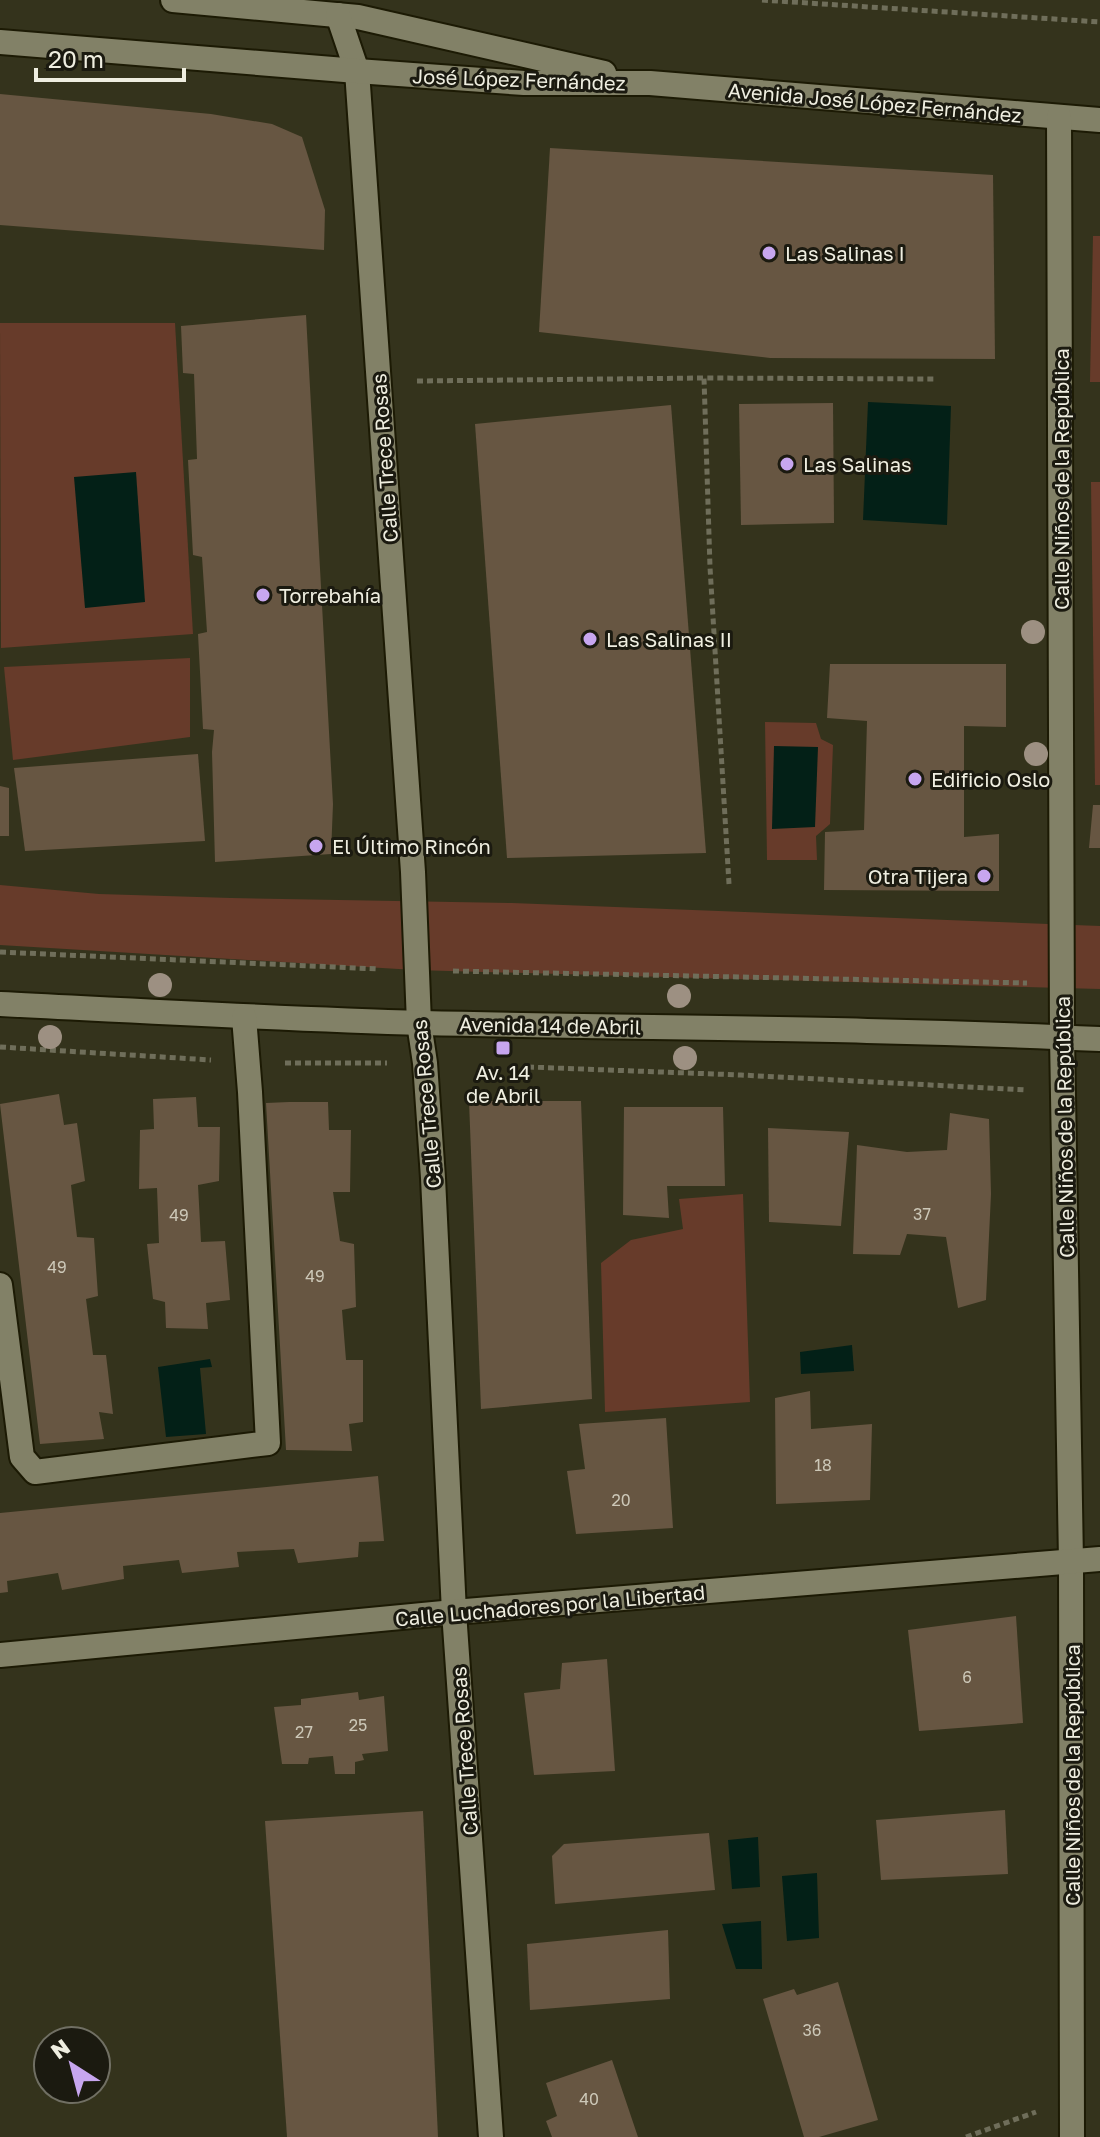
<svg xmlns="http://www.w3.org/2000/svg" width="1100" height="2137" font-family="'Golos Text',sans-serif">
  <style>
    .green { fill: #673b2a }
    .water { fill: #032017 }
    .building { fill: #675642 }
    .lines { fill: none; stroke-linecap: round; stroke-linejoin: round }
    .minor-casing { stroke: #1c1a04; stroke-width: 28 }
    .path { stroke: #6f6e5a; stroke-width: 5; stroke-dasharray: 6 4; stroke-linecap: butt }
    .minor { stroke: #828167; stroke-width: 24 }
    .tree { fill: #9d9082 }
    .poi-dot { fill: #c7a6ef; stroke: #1b1a10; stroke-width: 3 }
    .labels { text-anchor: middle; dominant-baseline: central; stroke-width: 6; stroke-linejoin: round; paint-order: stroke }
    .number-label { font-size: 16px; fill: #cdc8b8 }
    .street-label { font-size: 20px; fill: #efeee0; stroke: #1b1a10 }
    .poi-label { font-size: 20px; fill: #efeee0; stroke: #1b1a10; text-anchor: start }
  </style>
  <rect width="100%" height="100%" fill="#34331c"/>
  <g class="green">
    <path d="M 1093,236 L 1100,236 L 1100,382 L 1090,382 Z"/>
    <path d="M 0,323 L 175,323 L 193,634 L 1,648 Z"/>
    <path d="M 1091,482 L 1100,482 L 1100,785 L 1095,785 Z"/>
    <path d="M 190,658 L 190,737 L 13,760 L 4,667 Z"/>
    <path d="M 765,722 L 816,723 L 821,739 L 833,745 L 830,824 L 816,836 L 817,860 L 767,860 Z"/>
    <path d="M 0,885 L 99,894 L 231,898 L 512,903 L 1100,926 L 1100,989 L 415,970 L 0,945 Z"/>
    <path d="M 743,1194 L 750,1402 L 605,1412 L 601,1263 L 631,1240 L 683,1229 L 679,1199 Z"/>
  </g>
  <g class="water">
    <path d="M 868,402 L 951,406 L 947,525 L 863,520 Z"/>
    <path d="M 136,472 L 145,602 L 85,608 L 74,477 Z"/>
    <path d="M 774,746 L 818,747 L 815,827 L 772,829 Z"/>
    <path d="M 852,1345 L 854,1371 L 801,1374 L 800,1352 Z"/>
    <path d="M 210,1359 L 212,1367 L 200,1368 L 206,1434 L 166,1437 L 158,1367 Z"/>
    <path d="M 758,1837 L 760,1887 L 732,1889 L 728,1840 Z"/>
    <path d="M 817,1873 L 819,1938 L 787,1941 L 782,1876 Z"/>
    <path d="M 761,1921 L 762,1969 L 736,1969 L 722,1924 Z"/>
  </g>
  <g class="building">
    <path d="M 0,94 L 211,114 L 272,124 L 302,137 L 325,210 L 324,250 L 0,225 Z"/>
    <path d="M 550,148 L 993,175 L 995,359 L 770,358 L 539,332 Z"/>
    <path d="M 306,315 L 333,804 L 331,854 L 215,862 L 212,752 L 214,730 L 203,729 L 198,634 L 207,632 L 202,557 L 193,555 L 188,460 L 197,459 L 194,374 L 183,373 L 181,326 Z"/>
    <path d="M 833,403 L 834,523 L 741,525 L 739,404 Z"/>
    <path d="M 671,405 L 706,853 L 507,858 L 475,424 Z"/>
    <path d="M 830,664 L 1006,664 L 1006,727 L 964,726 L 964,837 L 999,834 L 999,891 L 824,890 L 825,832 L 864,830 L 867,721 L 827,718 Z"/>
    <path d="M 198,754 L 205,841 L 25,851 L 14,768 Z"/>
    <path d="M 0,786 L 9,788 L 9,836 L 0,836 Z"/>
    <path d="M 1093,805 L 1100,805 L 1100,848 L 1089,848 Z"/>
    <path d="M 59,1094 L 64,1125 L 77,1123 L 85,1181 L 71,1185 L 77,1237 L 94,1238 L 98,1296 L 86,1299 L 93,1355 L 106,1355 L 113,1414 L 99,1412 L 104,1439 L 40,1444 L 0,1104 Z"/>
    <path d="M 196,1097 L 198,1127 L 220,1127 L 219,1181 L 198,1185 L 201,1242 L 225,1241 L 230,1300 L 206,1303 L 208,1329 L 166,1328 L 165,1302 L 153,1299 L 147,1244 L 159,1243 L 157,1188 L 139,1189 L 140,1130 L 154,1129 L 153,1099 Z"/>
    <path d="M 469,1101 L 581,1101 L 592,1399 L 481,1409 Z"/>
    <path d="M 289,1102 L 328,1102 L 329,1130 L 351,1130 L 350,1192 L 333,1192 L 340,1241 L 354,1244 L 356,1307 L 342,1310 L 346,1360 L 363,1360 L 363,1422 L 349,1424 L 352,1451 L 286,1450 L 266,1103 Z"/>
    <path d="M 624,1107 L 723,1107 L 725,1186 L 667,1186 L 669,1218 L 623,1215 Z"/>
    <path d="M 950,1113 L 989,1119 L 991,1194 L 986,1300 L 958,1308 L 946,1237 L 907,1234 L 900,1255 L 853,1254 L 857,1145 L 907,1152 L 947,1150 Z"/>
    <path d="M 768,1128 L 849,1132 L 841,1226 L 769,1222 Z"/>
    <path d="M 810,1391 L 811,1429 L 872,1424 L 870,1500 L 776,1504 L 775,1398 Z"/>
    <path d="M 666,1418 L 673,1528 L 576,1534 L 567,1471 L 585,1469 L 579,1424 Z"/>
    <path d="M 378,1476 L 384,1541 L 359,1542 L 358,1557 L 298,1563 L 294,1549 L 237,1552 L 239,1567 L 182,1573 L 179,1560 L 123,1566 L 124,1579 L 62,1590 L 58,1573 L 7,1581 L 8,1592 L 0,1593 L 0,1513 Z"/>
    <path d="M 1016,1616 L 1023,1723 L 919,1731 L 908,1630 Z"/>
    <path d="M 607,1659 L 615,1771 L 534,1775 L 524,1693 L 560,1689 L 562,1663 Z"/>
    <path d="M 358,1692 L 359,1700 L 384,1696 L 388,1751 L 362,1754 L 364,1760 L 355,1762 L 355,1774 L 335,1774 L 333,1756 L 309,1758 L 308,1764 L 282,1764 L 274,1707 L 301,1705 L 301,1699 Z"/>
    <path d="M 1005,1810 L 1008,1874 L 881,1880 L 876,1820 Z"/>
    <path d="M 423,1811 L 438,2137 L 287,2137 L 265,1821 Z"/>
    <path d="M 709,1833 L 715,1890 L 555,1904 L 552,1856 L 564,1844 Z"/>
    <path d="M 668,1930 L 670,1999 L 530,2010 L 527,1944 Z"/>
    <path d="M 838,1982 L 878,2120 L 819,2137 L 804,2137 L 763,1999 L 794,1989 L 797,1995 Z"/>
    <path d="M 612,2060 L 638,2137 L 552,2137 L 546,2121 L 557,2116 L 546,2083 Z"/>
  </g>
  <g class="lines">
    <defs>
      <g id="minor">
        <path d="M 173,0 L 358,17 L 604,73"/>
        <path d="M 338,15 L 357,71 L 413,872 L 419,1023 L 425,1063 L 433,1178 L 454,1612 L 491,2137"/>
        <path d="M 0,42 L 357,71 L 524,83 L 650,83 L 1100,120"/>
        <path d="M 1059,117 L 1062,1037 L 1071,1562 L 1072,2137"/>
        <path d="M 0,1004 C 141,1011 282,1019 423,1023 C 649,1028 874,1028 1100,1039"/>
        <path d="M 0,1285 L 22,1457 L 35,1472 L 268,1443 L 250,1092 L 244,1017"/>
        <path d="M 0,1655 L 454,1612 L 1100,1559"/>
      </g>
    </defs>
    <use href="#minor" class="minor-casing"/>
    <g class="path">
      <path d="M 762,0 L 1100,22"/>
      <path d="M 417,381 L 704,378"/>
      <path d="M 729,884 L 710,567 L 704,378 L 934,379"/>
      <path d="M 0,952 L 379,969"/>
      <path d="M 453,971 L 1027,983"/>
      <path d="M 0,1047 L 211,1060"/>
      <path d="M 285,1063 L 387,1063"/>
      <path d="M 528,1067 L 741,1075 L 1026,1090"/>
      <path d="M 966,2137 L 1036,2112"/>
    </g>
    <use href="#minor" class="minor"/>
  </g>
  <g class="tree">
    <circle cx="1033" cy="632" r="12"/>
    <circle cx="1036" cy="754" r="12"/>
    <circle cx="160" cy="985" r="12"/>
    <circle cx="679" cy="996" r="12"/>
    <circle cx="50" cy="1037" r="12"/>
    <circle cx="685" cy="1058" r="12"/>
  </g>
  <g class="poi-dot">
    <circle cx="769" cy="253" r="8"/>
    <circle cx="787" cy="464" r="8"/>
    <circle cx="263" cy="595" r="8"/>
    <circle cx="590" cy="639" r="8"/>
    <circle cx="915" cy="779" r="8"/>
    <circle cx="316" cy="846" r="8"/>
    <circle cx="984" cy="876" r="8"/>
    <rect x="495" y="1040" width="16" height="16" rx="4"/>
  </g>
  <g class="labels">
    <g class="number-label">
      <text x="922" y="1214">37</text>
      <text x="179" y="1215">49</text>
      <text x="57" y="1267">49</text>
      <text x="315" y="1276">49</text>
      <text x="823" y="1465">18</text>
      <text x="621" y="1500">20</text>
      <text x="967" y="1677">6</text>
      <text x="358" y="1725">25</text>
      <text x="304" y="1732">27</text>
      <text x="812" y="2030">36</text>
      <text x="589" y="2099">40</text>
    </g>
    <g class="street-label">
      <text transform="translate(519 79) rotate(2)">José López Fernández</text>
      <text transform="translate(875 102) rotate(5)">Avenida José López Fernández</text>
      <text transform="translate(384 458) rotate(-94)">Calle Trece Rosas</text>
      <text transform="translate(1061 479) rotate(-90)">Calle Niños de la República</text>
      <text transform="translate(550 1025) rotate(1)">Avenida 14 de Abril</text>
      <text transform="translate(426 1104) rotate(-95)">Calle Trece Rosas</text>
      <text transform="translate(1064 1127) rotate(-91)">Calle Niños de la República</text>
      <text transform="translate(550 1605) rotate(-5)">Calle Luchadores por la Libertad</text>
      <text transform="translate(464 1751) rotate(-94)">Calle Trece Rosas</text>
      <text transform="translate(1072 1775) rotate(-90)">Calle Niños de la República</text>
    </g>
    <g class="poi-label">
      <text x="785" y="253">Las Salinas I</text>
      <text x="803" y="464">Las Salinas</text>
      <text x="279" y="595">Torrebahía</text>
      <text x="606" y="639">Las Salinas II</text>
      <text x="931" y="779">Edificio Oslo</text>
      <text x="332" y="846">El Último Rincón</text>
      <text x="968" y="876" text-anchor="end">Otra Tijera</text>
      <text x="503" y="1072" text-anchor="middle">Av. 14<tspan x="503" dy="23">de Abril</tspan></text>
    </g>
  </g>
  <g transform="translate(72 2065) rotate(324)"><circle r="38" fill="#1b1a10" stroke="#706f63" stroke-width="2"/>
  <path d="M0-6L14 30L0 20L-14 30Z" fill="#c7a6ef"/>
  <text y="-12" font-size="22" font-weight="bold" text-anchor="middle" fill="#efeee0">N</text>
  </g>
  <path d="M36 68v12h148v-12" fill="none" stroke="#efeee0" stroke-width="4"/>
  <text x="48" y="68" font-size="24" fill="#efeee0" stroke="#1b1a10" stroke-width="6" paint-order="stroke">20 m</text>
</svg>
